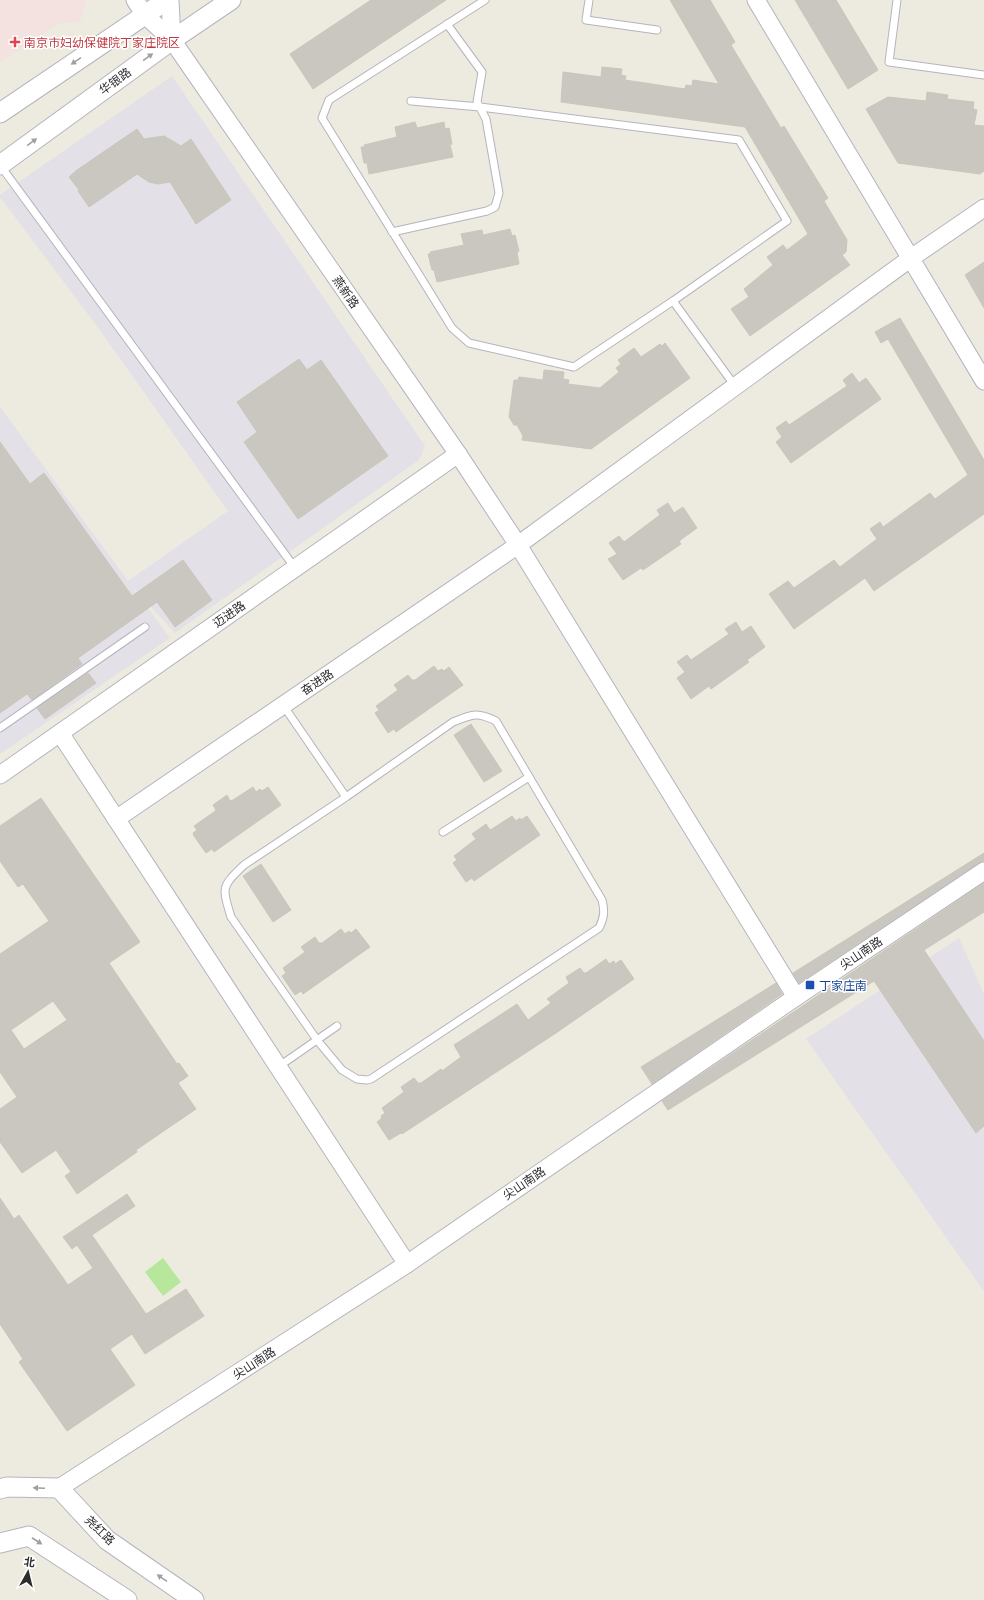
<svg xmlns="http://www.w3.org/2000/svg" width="984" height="1600" font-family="'PT Sans','Noto Sans SC',sans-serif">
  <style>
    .industrial { fill: #e3e0e7 }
    .medical { fill: #f3e2df }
    .pitch { fill: #b7e79d }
    .building { fill: #c9c7bf; stroke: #c9c7ba; fill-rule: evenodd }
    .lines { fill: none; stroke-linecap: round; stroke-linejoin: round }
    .service-casing { stroke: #b4b4bf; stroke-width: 9 }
    .tertiary-casing { stroke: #b4b4bf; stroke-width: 19 }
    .secondary-casing { stroke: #b4b4bf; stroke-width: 21 }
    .service { stroke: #fff; stroke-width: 7 }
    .tertiary { stroke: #fff; stroke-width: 17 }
    .secondary { stroke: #fff; stroke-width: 19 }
    .oneway { fill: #a0a0a0 }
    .health-dot { fill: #e0444e; stroke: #fff; stroke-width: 1.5 }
    .transit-dot { fill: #1a4fb4; stroke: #fff; stroke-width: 1.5 }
    .labels { text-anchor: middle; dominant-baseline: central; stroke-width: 3; stroke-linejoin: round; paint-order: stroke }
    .health-label { font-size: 12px; fill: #be3a42; stroke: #fff; text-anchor: start }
    .street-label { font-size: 12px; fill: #2d2d2d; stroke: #fff }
    .transit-label { font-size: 12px; fill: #164399; stroke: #fff; text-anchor: start }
  </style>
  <rect width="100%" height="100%" fill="#edebe0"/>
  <g class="industrial">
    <path d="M 172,76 L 425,446 L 419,460 L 175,633 L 130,584 L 170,638 L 0,754 L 0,407 L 128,581 L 228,511 L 99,329 L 0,197 L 0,195 Z"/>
    <path d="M 959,938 L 984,994 L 984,1291 L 806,1039 Z"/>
  </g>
  <path class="medical" d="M 0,0 L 87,0 L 80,22 L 60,23 L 0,62 Z"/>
  <path class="pitch" d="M 163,1258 L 181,1282 L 163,1296 L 145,1272 Z"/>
  <g class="building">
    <path d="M 371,0 L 446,0 L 313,89 L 290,54 Z"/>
    <path d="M 670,0 L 710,0 L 735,42 L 731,45 L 781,128 L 784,126 L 828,198 L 824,201 L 847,240 L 846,252 L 842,255 L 850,265 L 750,336 L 731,309 L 749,297 L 744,289 L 773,265 L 767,257 L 783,245 L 787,250 L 808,234 L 745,127 L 561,102 L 563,72 L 601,77 L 602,67 L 622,69 L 621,75 L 626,76 L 625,80 L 685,89 L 686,85 L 692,86 L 693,80 L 719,84 Z"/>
    <path d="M 795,0 L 836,0 L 878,70 L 848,89 Z"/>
    <path d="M 927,92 L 948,95 L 947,99 L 974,102 L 973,109 L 977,110 L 974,125 L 984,126 L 984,171 L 980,174 L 898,163 L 866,109 L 888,97 L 926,101 Z"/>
    <path d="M 415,122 L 417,128 L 444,122 L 445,129 L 449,128 L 452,144 L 450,145 L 453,157 L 369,174 L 367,163 L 364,163 L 361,147 L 365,147 L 364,145 L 397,137 L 395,127 Z"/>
    <path d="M 137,129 L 144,139 L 164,136 L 181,146 L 191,139 L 231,200 L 196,224 L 170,182 L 158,184 L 149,182 L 137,174 L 89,207 L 78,191 L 79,190 L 69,177 L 77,170 Z"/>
    <path d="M 510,229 L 512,236 L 515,235 L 519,251 L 517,252 L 519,264 L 437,282 L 434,270 L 432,270 L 428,254 L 431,254 L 430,252 L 464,245 L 461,234 L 482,230 L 483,235 Z"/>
    <path d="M 984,262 L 984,308 L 965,275 Z"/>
    <path d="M 900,318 L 984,460 L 984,514 L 874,591 L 865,578 L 794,629 L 769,594 L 788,581 L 794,588 L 834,560 L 840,567 L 877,539 L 870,529 L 880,522 L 883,527 L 930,493 L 935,499 L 968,475 L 888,339 L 881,343 L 875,332 Z"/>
    <path d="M 665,343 L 690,378 L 591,449 L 522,440 L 523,436 L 517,425 L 514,425 L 509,417 L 514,380 L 518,380 L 519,377 L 543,380 L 544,370 L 564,372 L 563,379 L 569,380 L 568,384 L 600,388 L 619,372 L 616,368 L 621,364 L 618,360 L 634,348 L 641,357 L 660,344 L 662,346 Z"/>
    <path d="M 299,359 L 307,370 L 321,360 L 388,456 L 298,519 L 244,442 L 257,432 L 237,402 Z"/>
    <path d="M 852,373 L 859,383 L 866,378 L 881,399 L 791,463 L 776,442 L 782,437 L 776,428 L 786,421 L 789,425 L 847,386 L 843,380 Z"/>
    <path d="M 0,442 L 30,484 L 44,473 L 132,596 L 183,560 L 212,600 L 175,627 L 157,602 L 78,658 L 82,664 L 32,700 L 27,694 L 0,713 Z"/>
    <path d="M 668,503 L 674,513 L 683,507 L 697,528 L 679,541 L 681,544 L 643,570 L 641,568 L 623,580 L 608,559 L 617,554 L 609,543 L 619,536 L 624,542 L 660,515 L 657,510 Z"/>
    <path d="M 736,622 L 742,632 L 751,626 L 765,647 L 747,660 L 749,662 L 711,689 L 709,686 L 691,699 L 677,678 L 685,672 L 677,662 L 687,655 L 691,660 L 729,634 L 725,629 Z"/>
    <path d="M 434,666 L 438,671 L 442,669 L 444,671 L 449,667 L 463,685 L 396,732 L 394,729 L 388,733 L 375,713 L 379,710 L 376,706 L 398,690 L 394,685 L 408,675 L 412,680 L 415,680 Z"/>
    <path d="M 88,673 L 96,683 L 45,719 L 37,708 Z"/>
    <path d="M 471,724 L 502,771 L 484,782 L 454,735 Z"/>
    <path d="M 253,787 L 256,792 L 260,789 L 262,791 L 268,787 L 281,805 L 214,852 L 212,849 L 206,853 L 194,836 L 193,833 L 197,830 L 194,826 L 214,812 L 216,810 L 213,805 L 227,795 L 230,801 L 233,800 Z"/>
    <path d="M 41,798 L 140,942 L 109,963 L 177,1064 L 179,1063 L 188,1076 L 178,1083 L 196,1109 L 136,1150 L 137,1152 L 77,1194 L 65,1176 L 71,1172 L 56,1150 L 22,1173 L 0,1142 L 0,1109 L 17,1097 L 0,1072 L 0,954 L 49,921 L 23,884 L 18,887 L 0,861 L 0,826 ZM 53,1001 L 67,1020 L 24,1049 L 11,1030 Z"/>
    <path d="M 512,816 L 516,821 L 520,818 L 521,820 L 527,816 L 540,835 L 474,881 L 472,878 L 466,882 L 453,863 L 457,860 L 454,856 L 476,839 L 472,834 L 486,824 L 490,830 L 492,829 Z"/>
    <path d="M 984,853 L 984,861 L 978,863 L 799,983 L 793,973 Z"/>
    <path d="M 261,864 L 291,910 L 273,922 L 243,876 Z"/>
    <path d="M 984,883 L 984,912 L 924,950 L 984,1041 L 984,1126 L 976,1133 L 874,981 L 668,1110 L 662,1101 Z"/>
    <path d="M 341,929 L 345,934 L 349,931 L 351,933 L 356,929 L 370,947 L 303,994 L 301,991 L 295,995 L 282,976 L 286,973 L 283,968 L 305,952 L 301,947 L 315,937 L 319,943 L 322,943 Z"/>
    <path d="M 606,959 L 609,964 L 614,961 L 615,964 L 621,960 L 634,979 L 556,1033 L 402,1134 L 401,1133 L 389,1140 L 377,1122 L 382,1118 L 381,1116 L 385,1113 L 382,1108 L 404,1092 L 401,1087 L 414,1078 L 418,1083 L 421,1083 L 441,1069 L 442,1071 L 461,1057 L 454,1045 L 517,1004 L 528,1020 L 551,1003 L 547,999 L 569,983 L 566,977 L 580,968 L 584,973 L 586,973 Z"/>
    <path d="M 776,983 L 782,994 L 652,1084 L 641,1067 Z"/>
    <path d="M 127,1194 L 135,1206 L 92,1235 L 146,1314 L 186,1289 L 204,1316 L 145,1354 L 132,1334 L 110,1349 L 135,1385 L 67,1431 L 19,1362 L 23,1359 L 0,1324 L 0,1198 L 14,1219 L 19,1215 L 68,1285 L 93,1268 L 77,1245 L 72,1249 L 63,1237 Z"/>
  </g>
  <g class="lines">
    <defs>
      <g id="service">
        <path d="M 485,0 L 329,100 L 322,118 L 452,328 L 469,343 L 574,367 L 673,301 L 735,386"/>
        <path d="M 589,0 L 586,20 L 657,30"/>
        <path d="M 897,0 L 889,62 L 984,75"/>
        <path d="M 411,101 L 480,107 L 739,140 L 787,221 L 673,301"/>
        <path d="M 0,165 L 295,568"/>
        <path d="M 392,232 L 487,211 L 495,207 L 499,193 L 486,119 L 477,102 L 482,72 L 447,24"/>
        <path d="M 283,705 L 346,797 L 244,865 C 221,887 222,887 231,917 L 317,1040 L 342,1070 L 357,1079 L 367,1080 L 371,1079 L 599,928 C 604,918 605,911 602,900 L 496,721 C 477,712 473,714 453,722 L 346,797"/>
        <path d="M 0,728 L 145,627"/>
        <path d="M 443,832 L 529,777"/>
        <path d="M 278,1067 L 337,1026"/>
      </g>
      <g id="tertiary">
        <path d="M 135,0 L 144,14 L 172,40 L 458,454 L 518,545 L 796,997"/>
        <path d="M 170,0 L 172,40"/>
        <path d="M 756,0 L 984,381"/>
        <path d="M 60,733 L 407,1264"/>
        <path d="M 0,775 L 458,454"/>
        <path d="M 116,819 L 518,545 L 911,258 L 984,208"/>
        <path d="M 59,1488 L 407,1264 L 796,997 L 984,871"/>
      </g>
      <g id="secondary">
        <path d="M 0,113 L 167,0"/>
        <path d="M 0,165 L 172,40 L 231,0"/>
        <path d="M 0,1489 L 7,1487 L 59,1488 L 107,1540 L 194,1600"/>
        <path d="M 0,1543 L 29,1536 L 127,1600"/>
      </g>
    </defs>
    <use href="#service" class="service-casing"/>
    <use href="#tertiary" class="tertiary-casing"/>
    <use href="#secondary" class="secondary-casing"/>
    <use href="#service" class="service"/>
    <use href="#tertiary" class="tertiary"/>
    <use href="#secondary" class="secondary"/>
  </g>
  <defs><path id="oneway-solid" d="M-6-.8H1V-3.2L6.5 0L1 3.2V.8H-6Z"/></defs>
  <g class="oneway">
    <use href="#oneway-solid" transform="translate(148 57) rotate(-36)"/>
    <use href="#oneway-solid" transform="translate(76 61) rotate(146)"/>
    <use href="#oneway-solid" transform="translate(32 142) rotate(-36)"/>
    <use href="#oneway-solid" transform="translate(39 1488) rotate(-178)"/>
    <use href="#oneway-solid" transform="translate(37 1541) rotate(33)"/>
    <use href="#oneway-solid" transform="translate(162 1578) rotate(-146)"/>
  </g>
  <path class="health-dot" d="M13 36h4v4h4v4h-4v4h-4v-4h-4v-4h4z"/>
  <rect class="transit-dot" x="805" y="980" width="10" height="10" rx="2"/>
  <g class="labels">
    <g class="health-label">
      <text x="24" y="42">南京市妇幼保健院丁家庄院区</text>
    </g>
    <g class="street-label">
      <text transform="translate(115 81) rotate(-36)">华银路</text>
      <text transform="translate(346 292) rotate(55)">燕新路</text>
      <text transform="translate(229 614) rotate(-35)">迈进路</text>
      <text transform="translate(317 682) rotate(-34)">奋进路</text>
      <text transform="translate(861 953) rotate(-34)">尖山南路</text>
      <text transform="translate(524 1183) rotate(-34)">尖山南路</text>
      <text transform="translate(254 1363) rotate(-33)">尖山南路</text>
      <text transform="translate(100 1530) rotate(44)">尧红路</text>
    </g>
    <g class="transit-label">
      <text x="819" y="985">丁家庄南</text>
    </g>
  </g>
  <g transform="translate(28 1572) rotate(8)" stroke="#ffffff" stroke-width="3" paint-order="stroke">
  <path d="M0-3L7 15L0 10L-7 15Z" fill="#2d2d2d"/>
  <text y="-6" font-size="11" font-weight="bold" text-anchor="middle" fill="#2d2d2d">北</text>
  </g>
</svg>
